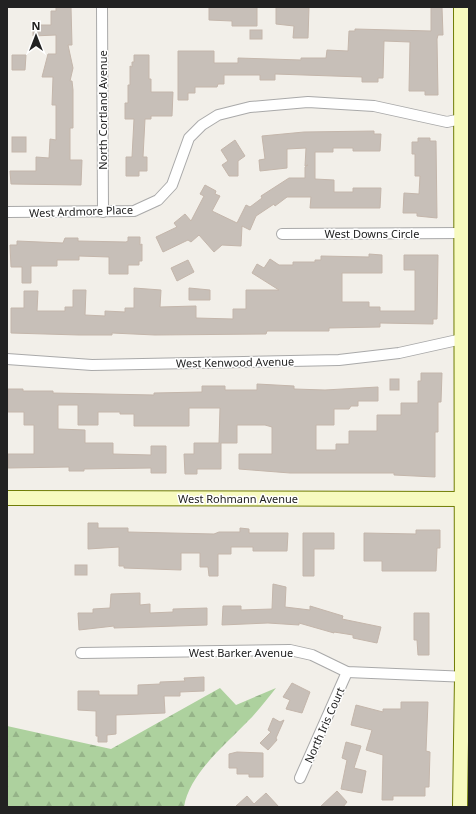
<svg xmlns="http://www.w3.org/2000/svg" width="476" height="814" font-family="'Noto Sans',sans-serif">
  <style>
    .forest { fill: url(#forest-firs) }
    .building { fill: #c7bfb8; stroke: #c4b6ab }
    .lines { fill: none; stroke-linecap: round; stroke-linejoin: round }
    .street-casing { stroke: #a9a9a9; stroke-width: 12 }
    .secondary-casing { stroke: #707d05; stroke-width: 16 }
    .street { stroke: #fff; stroke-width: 10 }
    .secondary { stroke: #f7fabf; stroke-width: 14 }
    .labels { text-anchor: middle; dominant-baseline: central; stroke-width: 3; stroke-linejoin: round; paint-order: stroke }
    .street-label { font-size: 11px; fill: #222; stroke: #fff }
  </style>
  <defs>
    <pattern id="forest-firs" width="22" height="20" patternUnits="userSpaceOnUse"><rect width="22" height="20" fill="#add19e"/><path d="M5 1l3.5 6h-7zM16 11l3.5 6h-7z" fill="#95b388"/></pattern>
  </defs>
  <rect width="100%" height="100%" fill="#f2efe9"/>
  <path class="forest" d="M 220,688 L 236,705 L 276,688 C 267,699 258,711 248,721 C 226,744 189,774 184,807 L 7,807 L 7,726 L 111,749 Z"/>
  <g class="building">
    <path d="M 56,7 L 71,7 L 72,45 L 68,45 L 73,68 L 70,81 L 72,81 L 73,90 L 73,128 L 70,128 L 70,160 L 82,160 L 81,185 L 11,184 L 10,171 L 36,171 L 36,157 L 49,158 L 50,139 L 56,140 L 56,105 L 52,105 L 53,77 L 42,77 L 48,54 L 56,54 L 56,35 L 33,36 L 33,25 L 51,25 L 51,11 L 56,11 Z"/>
    <path d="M 209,7 L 257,7 L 257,26 L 232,26 L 232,21 L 209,20 Z"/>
    <path d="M 276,7 L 309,7 L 308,38 L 293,38 L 294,26 L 276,24 Z"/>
    <path d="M 431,7 L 442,7 L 443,35 L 438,35 L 437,39 L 438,95 L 425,95 L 425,91 L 409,91 L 410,42 L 384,41 L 383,78 L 378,78 L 378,82 L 362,82 L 362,77 L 275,74 L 275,80 L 260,80 L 260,75 L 224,75 L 224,84 L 218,84 L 217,87 L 195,87 L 195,93 L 188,93 L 188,100 L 178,100 L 178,51 L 214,51 L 214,63 L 238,63 L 238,58 L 301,60 L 301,58 L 326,58 L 327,50 L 348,51 L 349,31 L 355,31 L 355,29 L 431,31 Z"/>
    <rect x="250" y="30" width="12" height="9"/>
    <path d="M 12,55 L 26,55 L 25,70 L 12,70 Z"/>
    <path d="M 134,55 L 149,55 L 149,79 L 151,79 L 151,92 L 173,92 L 172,116 L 151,116 L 151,119 L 145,119 L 143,157 L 147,157 L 147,171 L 139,171 L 139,176 L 126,176 L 126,157 L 132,157 L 134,119 L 125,119 L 125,103 L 128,103 L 128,85 L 130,85 L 130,66 L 132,67 L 132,62 L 134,62 Z"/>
    <path d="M 374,131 L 374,134 L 381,134 L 380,151 L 353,151 L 353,148 L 333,148 L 333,152 L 315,152 L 315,179 L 334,180 L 334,192 L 353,192 L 353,188 L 381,188 L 380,208 L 310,208 L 311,197 L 287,197 L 275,206 L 274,204 L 256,216 L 250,230 L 242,226 L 241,246 L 222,245 L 214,252 L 199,235 L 191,242 L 188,240 L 163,252 L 156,237 L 177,227 L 174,223 L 185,214 L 191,221 L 204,196 L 200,194 L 205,185 L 216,191 L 215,194 L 220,196 L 212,211 L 237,223 L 246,205 L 250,207 L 262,198 L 261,196 L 289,178 L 305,178 L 305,167 L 308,165 L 305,166 L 306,148 L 287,149 L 287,168 L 260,171 L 259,160 L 265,159 L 262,136 L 304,132 Z"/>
    <rect x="12" y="137" width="14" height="15"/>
    <path d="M 418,138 L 430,138 L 430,141 L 436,141 L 437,218 L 417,216 L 417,213 L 403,213 L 404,193 L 419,194 L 420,176 L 415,176 L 415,154 L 412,154 L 412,142 L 418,142 Z"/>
    <path d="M 235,140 L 245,156 L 238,161 L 238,176 L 229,176 L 222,165 L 228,161 L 221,150 Z"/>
    <path d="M 128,237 L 140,237 L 140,245 L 142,244 L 142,261 L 139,261 L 139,265 L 128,265 L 128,274 L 109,274 L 109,257 L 79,256 L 79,260 L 57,260 L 57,266 L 31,266 L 31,283 L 22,283 L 22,267 L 11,267 L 10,245 L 17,245 L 17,241 L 63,243 L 65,238 L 78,238 L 78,241 L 126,242 L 128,241 Z"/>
    <path d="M 369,254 L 382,255 L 382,273 L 342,273 L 342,302 L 369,302 L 369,307 L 380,307 L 380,311 L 415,311 L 415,270 L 404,270 L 404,255 L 438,255 L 437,319 L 433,319 L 433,324 L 380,323 L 380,327 L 329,328 L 329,331 L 267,331 L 266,334 L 155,335 L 112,333 L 112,335 L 79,335 L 11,333 L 11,308 L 24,308 L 24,291 L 38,291 L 37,311 L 65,311 L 65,307 L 73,307 L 73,290 L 86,290 L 85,315 L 105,316 L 105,311 L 125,312 L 125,308 L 134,308 L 134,288 L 161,290 L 160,307 L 196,306 L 196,318 L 233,319 L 233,309 L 246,309 L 246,290 L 279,290 L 252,273 L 257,264 L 264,268 L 270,259 L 279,265 L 293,265 L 293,262 L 315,262 L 315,260 L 321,260 L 321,256 L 369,257 Z"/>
    <path d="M 188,260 L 194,272 L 177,281 L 171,268 Z"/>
    <path d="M 189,288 L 210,290 L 210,300 L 189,300 Z"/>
    <path d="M 421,373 L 442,373 L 441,402 L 438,402 L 438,432 L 435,432 L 435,477 L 394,475 L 394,473 L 290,473 L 239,469 L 239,454 L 272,454 L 272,427 L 265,425 L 237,425 L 237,443 L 221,443 L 221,469 L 197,469 L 197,474 L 185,474 L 184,454 L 194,454 L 194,443 L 219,443 L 220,408 L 189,408 L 189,426 L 134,426 L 134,414 L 120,414 L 120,412 L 98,412 L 98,425 L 78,425 L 78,405 L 58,405 L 58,429 L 85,430 L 85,443 L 113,443 L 113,454 L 151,455 L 151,446 L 166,446 L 166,473 L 151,473 L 151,468 L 84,469 L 84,471 L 69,471 L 69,467 L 8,468 L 8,454 L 34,454 L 34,425 L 24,425 L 24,412 L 8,412 L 8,389 L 23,389 L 23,391 L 53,391 L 53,393 L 154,395 L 154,393 L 202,392 L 202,386 L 225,386 L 225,390 L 257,390 L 257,384 L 294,386 L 294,389 L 325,390 L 378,387 L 378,401 L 358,401 L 358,406 L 351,406 L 349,409 L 334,409 L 334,425 L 316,425 L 316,450 L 336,450 L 336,444 L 349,444 L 349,431 L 377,431 L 377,415 L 401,415 L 401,403 L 418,403 L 418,381 L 421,381 Z"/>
    <rect x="390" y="379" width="9" height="11"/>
    <path d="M 88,523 L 98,523 L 98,528 L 128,528 L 128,532 L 214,534 L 219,532 L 240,532 L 240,528 L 249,529 L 249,533 L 288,533 L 287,551 L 253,551 L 253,547 L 231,547 L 231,554 L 218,554 L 218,576 L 209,576 L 208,567 L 200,567 L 200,553 L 181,553 L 181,570 L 124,568 L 124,566 L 119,566 L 119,547 L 88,549 Z"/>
    <path d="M 416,530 L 440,530 L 440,548 L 437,548 L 436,571 L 382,571 L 382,561 L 364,561 L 364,533 L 416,534 Z"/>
    <path d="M 303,533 L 334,533 L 334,549 L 314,549 L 314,576 L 303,576 Z"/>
    <rect x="75" y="565" width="12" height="10"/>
    <path d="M 273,584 L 286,587 L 285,607 L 310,610 L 310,606 L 343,616 L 342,619 L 381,627 L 377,643 L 353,638 L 353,635 L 334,632 L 334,633 L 299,623 L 299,625 L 268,623 L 222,625 L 223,606 L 241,606 L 241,610 L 272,609 Z"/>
    <path d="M 140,593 L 140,605 L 150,604 L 150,613 L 173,612 L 173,609 L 207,608 L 207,625 L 114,628 L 114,626 L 79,630 L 78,613 L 93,613 L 93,609 L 110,608 L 111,594 Z"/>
    <path d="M 414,613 L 429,613 L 429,655 L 418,655 L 417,640 L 414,640 Z"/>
    <path d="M 204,677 L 204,691 L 180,692 L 180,696 L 164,696 L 165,713 L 116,715 L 116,734 L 107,735 L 107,742 L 98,742 L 98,736 L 96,736 L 96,711 L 78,710 L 78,691 L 99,691 L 99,695 L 138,695 L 138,685 L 160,684 L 160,682 L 185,681 L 184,678 Z"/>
    <path d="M 292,683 L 310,692 L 302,713 L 286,709 L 290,700 L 283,697 Z"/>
    <path d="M 401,702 L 428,702 L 426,751 L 430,752 L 429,787 L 425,787 L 425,796 L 393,796 L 393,800 L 382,800 L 383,755 L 366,750 L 372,730 L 351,725 L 356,705 L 383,712 L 383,709 L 401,709 Z"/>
    <path d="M 273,718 L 280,722 L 284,720 L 276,738 L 277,740 L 268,750 L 260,743 L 271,732 L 268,730 Z"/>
    <path d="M 346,742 L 361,746 L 354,768 L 366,771 L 362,793 L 341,789 L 347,760 L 342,758 Z"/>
    <path d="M 237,752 L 263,753 L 263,777 L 249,777 L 249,774 L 237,774 L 237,768 L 229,768 L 229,754 Z"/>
    <path d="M 337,791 L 347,802 L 343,807 L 320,807 Z"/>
    <path d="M 266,793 L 279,807 L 235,807 L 247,796 L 254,804 Z"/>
  </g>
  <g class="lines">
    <defs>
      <g id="street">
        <path d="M 102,7 L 103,212"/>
        <path d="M 7,212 L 134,211 L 158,200 L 172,185 L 189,138 L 202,125 L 218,115 L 250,107 L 308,102 L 374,106 L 447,122 L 461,119"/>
        <path d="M 282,234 L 462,233"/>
        <path d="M 7,359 L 92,365 L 339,360 L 399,353 L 462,339"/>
        <path d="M 81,653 L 290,650 L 312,655 L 347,672 L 469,677"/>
        <path d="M 300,778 L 347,672"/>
      </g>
      <g id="secondary">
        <path d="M 7,498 L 469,499"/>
        <path d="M 460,807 L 462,677 L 461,7"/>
      </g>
    </defs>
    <use href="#street" class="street-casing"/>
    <use href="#secondary" class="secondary-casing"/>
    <use href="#street" class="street"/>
    <use href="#secondary" class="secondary"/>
  </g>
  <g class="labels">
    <g class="street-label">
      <text transform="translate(102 110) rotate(-90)">North Cortland Avenue</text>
      <text transform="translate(81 211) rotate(-2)">West Ardmore Place</text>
      <text x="372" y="233">West Downs Circle</text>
      <text transform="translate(235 362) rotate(-1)">West Kenwood Avenue</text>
      <text x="238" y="498">West Rohmann Avenue</text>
      <text x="241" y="652">West Barker Avenue</text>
      <text transform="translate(324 725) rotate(-66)">North Iris Court</text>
    </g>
  </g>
  <rect width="476" height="814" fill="none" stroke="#222222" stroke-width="16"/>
  <g transform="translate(36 36)" stroke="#ffffff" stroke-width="3" paint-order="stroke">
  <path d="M0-3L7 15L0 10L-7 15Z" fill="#222222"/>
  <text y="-6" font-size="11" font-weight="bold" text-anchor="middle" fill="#222222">N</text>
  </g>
</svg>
